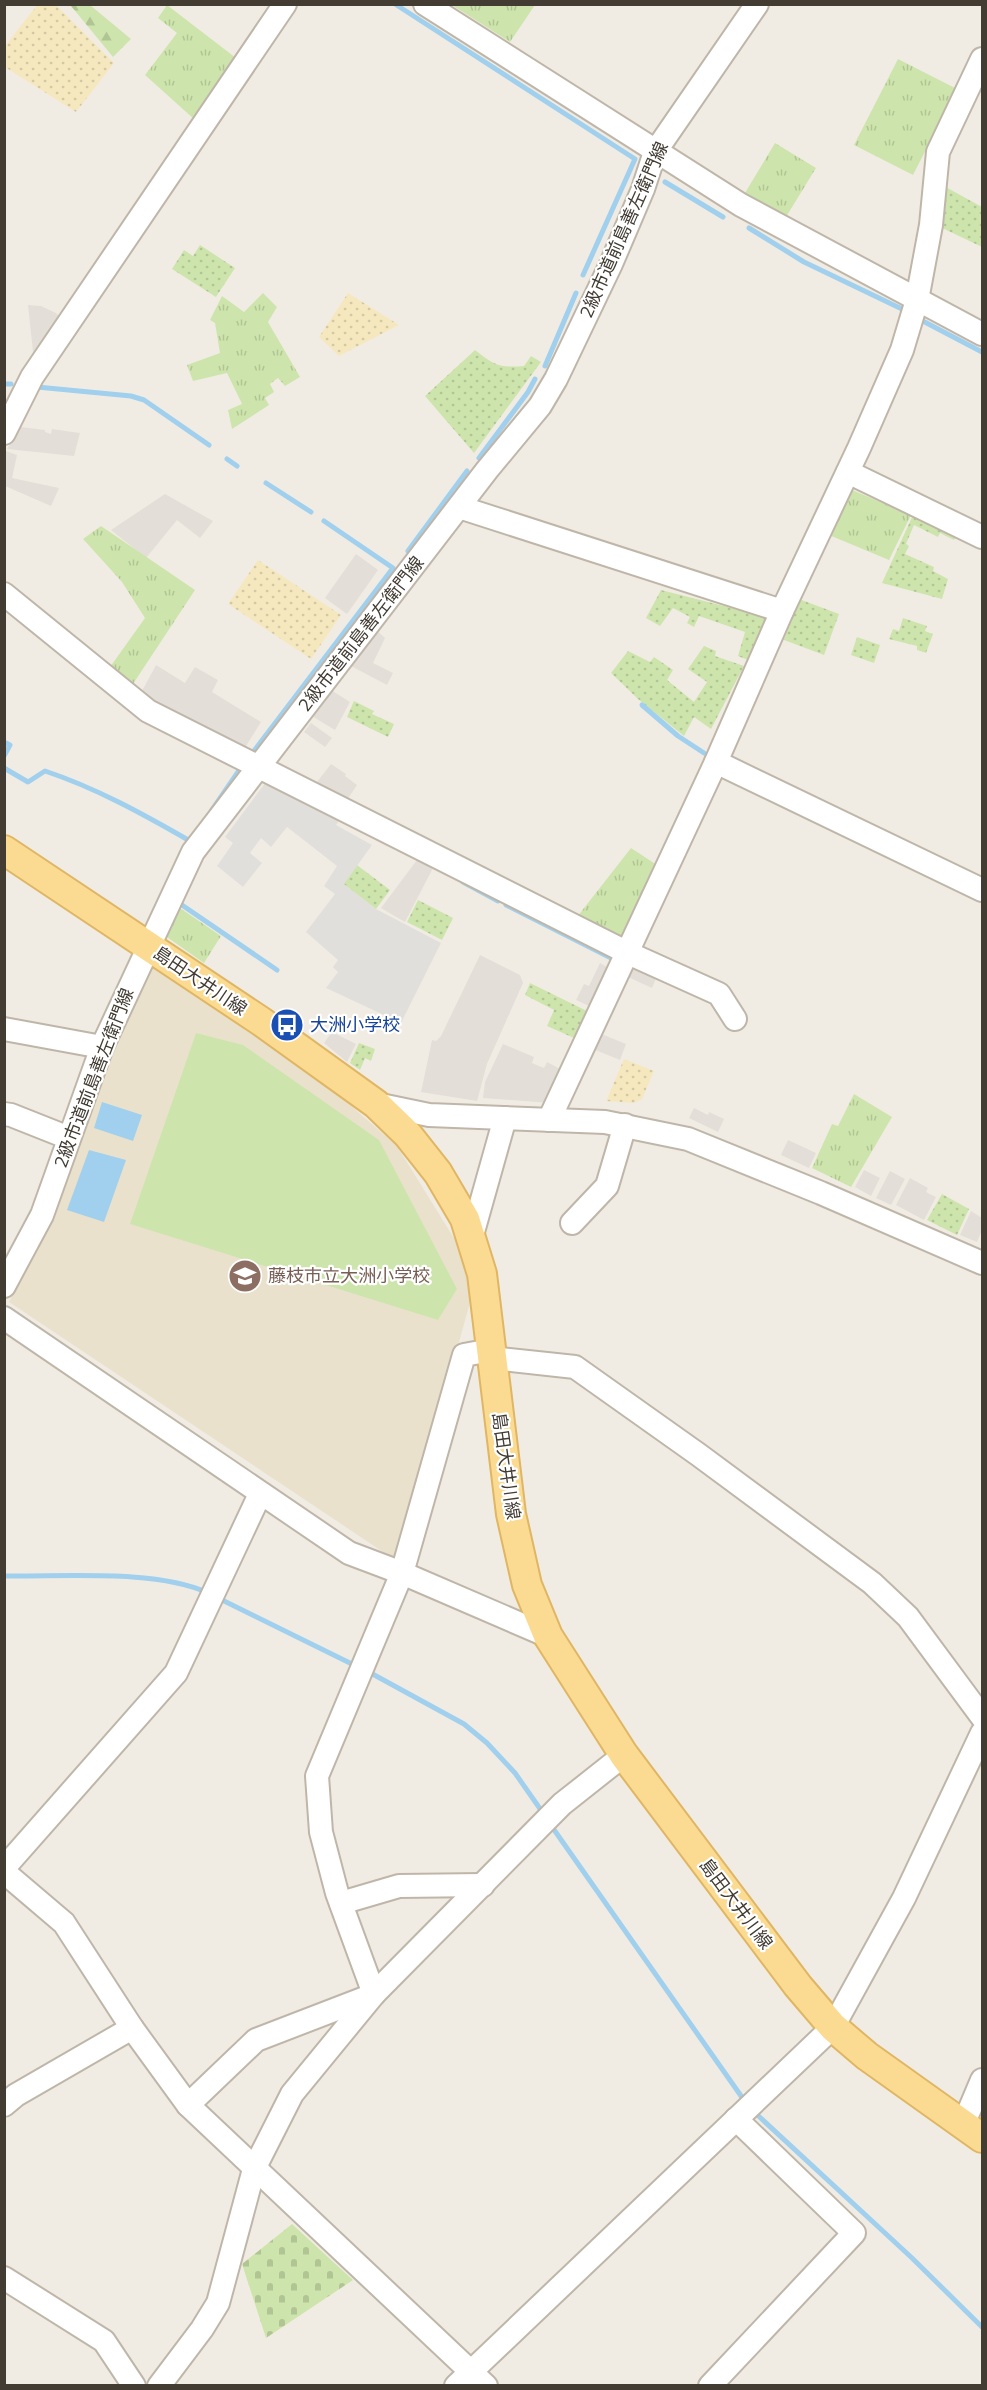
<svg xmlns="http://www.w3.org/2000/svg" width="987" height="2390" font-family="'Nunito Sans','Noto Sans JP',sans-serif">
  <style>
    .industrial { fill: #e3ded8 }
    .education { fill: #eae1cd }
    .grass { fill: url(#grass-tufts) }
    .forest { fill: url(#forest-firs) }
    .sand { fill: url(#sand-dots) }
    .cemetery { fill: url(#cemetery-stones) }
    .garden { fill: url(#garden-dots) }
    .pitch { fill: #cde5ac }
    .parking { fill: #e1dfdb }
    .water { fill: #a0d0ed }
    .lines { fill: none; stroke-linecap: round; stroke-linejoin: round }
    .stream { stroke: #a0d0ed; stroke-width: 5 }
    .minor-casing { stroke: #bfb6a9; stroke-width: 26 }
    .major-casing { stroke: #dfb663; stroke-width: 32 }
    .minor { stroke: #fff; stroke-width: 22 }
    .major { stroke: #fbda92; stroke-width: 28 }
    .labels { text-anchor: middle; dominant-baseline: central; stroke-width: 4.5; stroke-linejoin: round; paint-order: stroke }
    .street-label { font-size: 18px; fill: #423c33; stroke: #fff }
    .transit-label { font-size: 18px; fill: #164399; stroke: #fff; text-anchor: start }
    .education-label { font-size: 18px; fill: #785e54; stroke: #fff; text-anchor: start }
  </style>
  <defs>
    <pattern id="grass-tufts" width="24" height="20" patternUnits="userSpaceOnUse" patternTransform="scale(1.5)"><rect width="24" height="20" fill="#cde5ac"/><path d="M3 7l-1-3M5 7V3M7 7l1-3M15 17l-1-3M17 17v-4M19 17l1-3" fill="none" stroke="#b1c594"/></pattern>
    <pattern id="forest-firs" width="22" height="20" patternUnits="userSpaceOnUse" patternTransform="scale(1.5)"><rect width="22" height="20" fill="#cde5ac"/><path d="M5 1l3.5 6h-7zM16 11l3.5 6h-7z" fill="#b1c594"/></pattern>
    <pattern id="sand-dots" width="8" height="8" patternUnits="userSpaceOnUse" patternTransform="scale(1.5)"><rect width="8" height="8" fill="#f5e8be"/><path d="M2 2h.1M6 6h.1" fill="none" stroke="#d3c8a4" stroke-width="1.8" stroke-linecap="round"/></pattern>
    <pattern id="cemetery-stones" width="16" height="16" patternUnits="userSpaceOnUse" patternTransform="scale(1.5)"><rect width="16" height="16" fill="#cde5ac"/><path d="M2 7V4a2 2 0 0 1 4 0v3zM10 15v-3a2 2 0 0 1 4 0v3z" fill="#b1c594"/></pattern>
    <pattern id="garden-dots" width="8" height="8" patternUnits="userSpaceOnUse" patternTransform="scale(1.5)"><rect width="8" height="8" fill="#cde5ac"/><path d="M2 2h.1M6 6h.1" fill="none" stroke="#b1c594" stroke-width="1.8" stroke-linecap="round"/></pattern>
  </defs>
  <rect width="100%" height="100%" fill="#f1ece3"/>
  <g class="industrial">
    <path d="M 28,305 L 41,306 L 56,313 L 61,319 L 34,361 Z"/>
    <path d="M 21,427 L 45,430 L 45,432 L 51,434 L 52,429 L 80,433 L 74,456 L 7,449 Z"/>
    <path d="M 6,451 L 17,455 L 12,478 L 59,488 L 51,506 L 5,486 Z"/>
    <path d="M 165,494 L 213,521 L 200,538 L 177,520 L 146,558 L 111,530 Z"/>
    <path d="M 356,554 L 378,570 L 347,614 L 325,598 Z"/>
    <path d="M 376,630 L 385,638 L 373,663 L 393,673 L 387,685 L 349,665 Z"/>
    <path d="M 156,665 L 185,683 L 195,667 L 218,680 L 212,692 L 261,722 L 246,746 L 155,703 L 142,691 Z"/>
    <path d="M 331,690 L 350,702 L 335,730 L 310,715 Z"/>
    <path d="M 311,723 L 332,738 L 325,747 L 304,732 Z"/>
    <path d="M 331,764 L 346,774 L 345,776 L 357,785 L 347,800 L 317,782 Z"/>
    <path d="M 417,860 L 433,868 L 405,922 L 381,908 Z"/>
    <path d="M 480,955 L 520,975 L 523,983 L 487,1064 L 477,1101 L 421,1092 L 432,1040 L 436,1041 L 441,1036 Z"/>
    <path d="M 600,963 L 609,968 L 591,1007 L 576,1000 L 584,984 L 589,986 Z"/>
    <path d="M 633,966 L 657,976 L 652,988 L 628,977 Z"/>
    <path d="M 332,1032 L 356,1044 L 347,1062 L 324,1043 Z"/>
    <path d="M 599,1033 L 626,1044 L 620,1060 L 593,1049 Z"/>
    <path d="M 503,1044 L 534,1057 L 532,1063 L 544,1068 L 547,1062 L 562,1070 L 550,1103 L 483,1098 L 485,1082 Z"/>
    <path d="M 694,1108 L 708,1115 L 709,1112 L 724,1119 L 718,1132 L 689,1118 Z"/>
    <path d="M 788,1140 L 816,1153 L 809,1168 L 781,1155 Z"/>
    <path d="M 864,1170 L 880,1178 L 871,1196 L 855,1187 Z"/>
    <path d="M 890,1171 L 905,1179 L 891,1205 L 876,1198 Z"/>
    <path d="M 910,1178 L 928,1188 L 926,1192 L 936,1197 L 924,1220 L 896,1205 Z"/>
    <path d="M 971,1211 L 982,1218 L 982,1230 L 977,1242 L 960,1235 Z"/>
  </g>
  <path class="education" d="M 154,965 L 334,1091 L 397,1146 L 462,1251 L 471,1299 L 398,1562 L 9,1302 L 35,1254 L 62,1187 L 106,1062 Z"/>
  <g class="grass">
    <path d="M 167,5 L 236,58 L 195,120 L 145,75 L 177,33 L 158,18 Z"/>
    <path d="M 452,5 L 535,5 L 510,42 Z"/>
    <path d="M 898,59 L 957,89 L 913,175 L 854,145 Z"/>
    <path d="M 775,143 L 816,168 L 786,217 L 745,193 Z"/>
    <path d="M 263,293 L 277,307 L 268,322 L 300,377 L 285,386 L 278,378 L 270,384 L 274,392 L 265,398 L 269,405 L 232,429 L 228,410 L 242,404 L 227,373 L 193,381 L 187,365 L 220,353 L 215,323 L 210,320 L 222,296 L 244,312 Z"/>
    <path d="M 852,490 L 911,515 L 889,560 L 829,535 Z"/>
    <path d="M 101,526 L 195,590 L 131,687 L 110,667 L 145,618 L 122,582 L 83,539 Z"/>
    <path d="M 631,848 L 657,865 L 621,942 L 577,917 Z"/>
    <path d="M 177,906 L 221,936 L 204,963 L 164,935 Z"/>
    <path d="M 854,1094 L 892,1117 L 851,1187 L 812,1168 L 832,1124 L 838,1126 Z"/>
  </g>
  <path class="forest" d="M 72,5 L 90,5 L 131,39 L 113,57 L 71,6 Z"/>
  <g class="sand">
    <path d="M 38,4 L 56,5 L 114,63 L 76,112 L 5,67 L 5,46 Z"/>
    <path d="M 348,293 L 399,325 L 339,356 L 319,337 Z"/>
    <path d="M 258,560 L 341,615 L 311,659 L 228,604 Z"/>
    <path d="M 624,1059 L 654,1071 L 642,1099 L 634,1103 L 606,1101 Z"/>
  </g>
  <path class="cemetery" d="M 292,2224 L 353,2280 L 266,2338 L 242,2264 Z"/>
  <g class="garden">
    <path d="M 942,185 L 982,207 L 982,247 L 940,227 Z"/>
    <path d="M 200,245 L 235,268 L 216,297 L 172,269 L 184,250 L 193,256 Z"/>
    <path d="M 475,350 C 494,365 499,368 524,366 L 531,356 L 541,362 L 474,453 L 425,396 Z"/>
    <path d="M 913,515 L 957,535 L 954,540 L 940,533 L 938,537 L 914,525 L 906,544 L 909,546 L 905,554 L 934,567 L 933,571 L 948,579 L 942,599 L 882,583 Z"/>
    <path d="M 661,590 L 767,617 L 748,660 L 738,656 L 745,632 L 699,616 L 694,627 L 687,623 L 690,617 L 673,608 L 660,626 L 646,618 Z"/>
    <path d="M 799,599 L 839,614 L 824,655 L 784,640 Z"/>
    <path d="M 903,618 L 927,626 L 925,631 L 933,634 L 926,653 L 917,650 L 917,646 L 889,639 L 893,629 L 899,631 Z"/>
    <path d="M 857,637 L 880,645 L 874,663 L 851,655 Z"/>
    <path d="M 704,646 L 716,651 L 715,656 L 744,666 L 711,729 L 694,717 L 684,736 L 638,699 L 611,673 L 628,651 L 650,662 L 654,657 L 673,670 L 667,680 L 694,702 L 707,682 L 688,669 Z"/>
    <path d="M 354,701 L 374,711 L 372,714 L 394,724 L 388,737 L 347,717 Z"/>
    <path d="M 357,865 L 390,890 L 376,909 L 343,884 Z"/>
    <path d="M 418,900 L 453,918 L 442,940 L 407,922 Z"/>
    <path d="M 530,983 L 587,1011 L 574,1038 L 547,1026 L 554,1010 L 525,995 Z"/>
    <path d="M 359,1043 L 375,1049 L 371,1061 L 365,1058 L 360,1070 L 350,1063 Z"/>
    <path d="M 942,1194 L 969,1209 L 957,1235 L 927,1220 Z"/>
  </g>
  <path class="pitch" d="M 196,1033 L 243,1045 L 379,1140 L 457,1289 L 438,1320 L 130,1224 Z"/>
  <path class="parking" d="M 266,782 L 341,818 L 336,825 L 372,845 L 344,884 L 376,909 L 441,943 L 401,1023 L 326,988 L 338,972 L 333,967 L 338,960 L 306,932 L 335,894 L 324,886 L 337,866 L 287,827 L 271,847 L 261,838 L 250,853 L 262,863 L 243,887 L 217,866 L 233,843 L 225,837 Z"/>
  <g class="water">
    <path d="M 102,1102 L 142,1115 L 133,1141 L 94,1128 Z"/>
    <path d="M 89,1150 L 126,1160 L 104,1222 L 67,1210 Z"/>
  </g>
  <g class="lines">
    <g class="stream">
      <path d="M 395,4 L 635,159 L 583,275"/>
      <path d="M 665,182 L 723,217"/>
      <path d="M 749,228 L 804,262 L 904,310"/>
      <path d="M 919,319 L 982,352"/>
      <path d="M 545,366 L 576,293"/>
      <path d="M 4,384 L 11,384"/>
      <path d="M 37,387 L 131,396 L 144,400 L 209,445"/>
      <path d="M 479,458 L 528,392 L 535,379"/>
      <path d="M 227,459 L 237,466"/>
      <path d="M 266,483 L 311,512"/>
      <path d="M 408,551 L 467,471"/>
      <path d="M 642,705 L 678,736 L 704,753"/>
      <path d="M 4,742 L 10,745 L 4,756"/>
      <path d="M 254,751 L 393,568 L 324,521"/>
      <path d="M 4,768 L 28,782 L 45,771 C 96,788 143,814 190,841 L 193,837"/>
      <path d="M 212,810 L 238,772"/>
      <path d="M 463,882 L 498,901"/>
      <path d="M 179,903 L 277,970"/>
      <path d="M 506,905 L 613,959"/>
      <path d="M 4,1576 C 62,1577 157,1569 208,1593"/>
      <path d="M 216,1597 L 356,1666"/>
      <path d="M 367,1671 L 464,1724 L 487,1743 L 515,1773 L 543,1813"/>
      <path d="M 550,1824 L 746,2103"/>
      <path d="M 752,2110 L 912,2258 L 982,2327"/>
    </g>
    <defs>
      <g id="minor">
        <path d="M 425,4 L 741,205 L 982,334"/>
        <path d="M 4,433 L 32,377 L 285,4"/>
        <path d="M 848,472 L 982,537"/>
        <path d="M 459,507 L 782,611"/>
        <path d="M 4,594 L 148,711 L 628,953 L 719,994 L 735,1019"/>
        <path d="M 716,762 L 982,890"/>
        <path d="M 4,1029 L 102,1047"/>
        <path d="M 376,1104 L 429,1115 L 605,1122 L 688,1139 L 821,1193 L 982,1263"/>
        <path d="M 4,1114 L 11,1115 L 69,1138"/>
        <path d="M 549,1120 L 716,762 L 782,611 L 859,448 L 902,350 L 917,300 L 931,225 L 938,152 L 982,59"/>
        <path d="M 572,1223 L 607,1186 L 625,1125"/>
        <path d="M 471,1239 L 505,1118"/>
        <path d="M 4,1286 L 42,1215 L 102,1047 L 193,852 L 487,470 L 540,406 L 556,379 L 611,264 L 643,189 L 655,152 L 757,4"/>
        <path d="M 4,1318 L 349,1553 L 402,1573 L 548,1636"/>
        <path d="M 492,1358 L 575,1367 L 699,1455 L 872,1583 L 908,1617 L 982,1717"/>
        <path d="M 4,1868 L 176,1673 L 260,1494"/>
        <path d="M 4,1872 L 64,1923 L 132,2028 L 188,2105 L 486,2386"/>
        <path d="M 341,1903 L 399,1886 L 483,1885"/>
        <path d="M 374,1994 L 337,1893 L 321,1832 L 317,1776 L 402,1573 L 464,1355 L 491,1350"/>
        <path d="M 4,2105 L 16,2095 L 132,2028"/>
        <path d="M 188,2105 L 256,2040 L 373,1995"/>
        <path d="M 963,2125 L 982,2080"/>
        <path d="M 4,2278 L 104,2341 L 134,2386"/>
        <path d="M 159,2386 L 202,2329 L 218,2303 L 254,2169 L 292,2094 L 374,1994 L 562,1804 L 624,1755"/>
        <path d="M 456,2386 L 833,2027 L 904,1898 L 982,1733"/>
        <path d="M 710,2386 L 854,2233 L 736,2119"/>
      </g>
      <path id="major" d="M 4,850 L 262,1022 L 376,1104 L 408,1135 L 438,1173 L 465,1219 L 482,1274 L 511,1514 L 527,1585 L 548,1636 L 624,1755 L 798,1986 L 833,2027 L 867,2056 L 982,2138"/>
    </defs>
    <use href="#minor" class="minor-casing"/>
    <use href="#major" class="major-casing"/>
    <use href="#minor" class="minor"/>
    <use href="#major" class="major"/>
  </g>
  <defs>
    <symbol id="bus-disc" viewBox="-11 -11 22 22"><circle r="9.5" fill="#1a4fb4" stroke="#fff"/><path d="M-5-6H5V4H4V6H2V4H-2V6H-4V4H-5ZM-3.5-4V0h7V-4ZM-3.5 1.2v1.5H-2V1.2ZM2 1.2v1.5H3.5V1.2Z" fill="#fff"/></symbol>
    <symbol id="school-disc" viewBox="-11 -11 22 22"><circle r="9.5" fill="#8d6e63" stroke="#fff"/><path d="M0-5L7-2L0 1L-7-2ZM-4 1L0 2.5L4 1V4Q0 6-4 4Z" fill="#fff"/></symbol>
  </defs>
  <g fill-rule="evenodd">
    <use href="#bus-disc" x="268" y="1006" width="38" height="38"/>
    <use href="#school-disc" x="226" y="1257" width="38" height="38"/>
  </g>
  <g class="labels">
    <g class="street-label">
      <text transform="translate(624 230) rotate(-66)">2級市道前島善左衛門線</text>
      <text transform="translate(361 634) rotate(-52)">2級市道前島善左衛門線</text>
      <text transform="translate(200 981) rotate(34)">島田大井川線</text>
      <text transform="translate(94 1078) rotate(-69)">2級市道前島善左衛門線</text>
      <text transform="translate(506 1466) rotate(82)">島田大井川線</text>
      <text transform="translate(736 1904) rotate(53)">島田大井川線</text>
    </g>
    <g class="transit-label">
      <text x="310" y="1025">大洲小学校</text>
    </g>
    <g class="education-label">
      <text x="268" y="1276">藤枝市立大洲小学校</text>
    </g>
  </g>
  <rect width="987" height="2390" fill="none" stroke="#423c33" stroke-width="12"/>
</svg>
